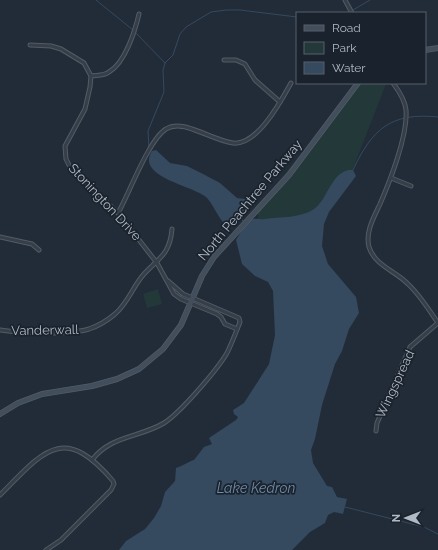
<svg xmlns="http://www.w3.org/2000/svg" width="438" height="550" font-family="Raleway,sans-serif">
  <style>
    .green { fill: #233839 }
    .water { fill: #35495f }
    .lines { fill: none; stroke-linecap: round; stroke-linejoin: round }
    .stream { stroke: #35495f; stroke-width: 1 }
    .street-casing { stroke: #525c66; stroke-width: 5 }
    .secondary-casing { stroke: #525c66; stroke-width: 6 }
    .street { stroke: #353e49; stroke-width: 3 }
    .secondary { stroke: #434e5c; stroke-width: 4.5 }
    .labels { text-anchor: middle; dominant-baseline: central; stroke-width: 3.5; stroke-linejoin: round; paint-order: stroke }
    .street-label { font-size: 13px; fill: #afb9c5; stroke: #1a232d }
    .water-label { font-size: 14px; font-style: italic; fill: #708ba9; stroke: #1a232d }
  </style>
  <rect width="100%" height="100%" fill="#212c38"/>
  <g class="green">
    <path d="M 358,83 L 386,84 L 350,176 L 325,217 L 259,225 L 257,208 Z"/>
    <path d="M 158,289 L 162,304 L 147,308 L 143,294 Z"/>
  </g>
  <g class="water">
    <path d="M 156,150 L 170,163 L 187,166 L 205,175 L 220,183 L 237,198 L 245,199 L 249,203 L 248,209 L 231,226 C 221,227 214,204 206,197 C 194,186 135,177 152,151 Z"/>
    <path d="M 348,170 L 353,170 L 356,176 L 329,212 L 324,224 L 322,246 L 328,264 L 356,297 L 359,313 L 349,329 L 342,351 L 335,364 L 322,405 L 315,439 L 311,450 L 313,463 L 327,486 L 332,487 L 337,497 L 347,499 L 343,514 L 334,512 L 328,515 L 325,523 L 310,532 L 292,550 L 119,550 L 126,541 L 145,529 L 154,518 L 161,506 L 165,492 L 175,481 L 176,468 C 183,466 189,461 194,460 L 204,447 L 212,444 L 209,438 L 236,420 L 238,417 L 234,414 L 233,410 L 244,403 L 269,364 L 275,335 L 273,291 L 268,282 L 255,276 L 242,264 L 236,240 C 240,234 245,224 250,220 C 255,217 260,220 265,219 C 280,217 301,218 314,209 C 328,199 330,175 348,170 Z"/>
  </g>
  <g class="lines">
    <g class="stream">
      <path d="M 96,0 L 133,30"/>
      <path d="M 348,13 L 370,0"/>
      <path d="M 135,32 L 165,63"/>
      <path d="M 149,148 L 148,131 L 164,92 L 163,70 L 165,63 L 173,55 L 180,34 L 186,27 L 211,12 L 226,10 L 240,10 L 297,17"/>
      <path d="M 353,170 C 372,129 391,112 438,117"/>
      <path d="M 240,217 L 243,221"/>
      <path d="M 345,507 L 424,527 L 438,534"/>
    </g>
    <defs>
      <g id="street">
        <path d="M 345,0 L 352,13"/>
        <path d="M 30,45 L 51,46 L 61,49 L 84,63 L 91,76 L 90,87 L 85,109 L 65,146 L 66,159 L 70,167 L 118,213 L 157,263 L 174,294 L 181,299 L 217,314 L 221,317 L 225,324 L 237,329"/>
        <path d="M 224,60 L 236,60 L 245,64 L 255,80 L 280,102"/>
        <path d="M 91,76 C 97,75 104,76 109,72 C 125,63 135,31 139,14"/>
        <path d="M 393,83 C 399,91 405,100 406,110 C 408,135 390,181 380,204 C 374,217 365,232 369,247 C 375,266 396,271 408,284 C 420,295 429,310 438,323"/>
        <path d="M 391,178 L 411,186"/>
        <path d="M 118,213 C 129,194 149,139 166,129 C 174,124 184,126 192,129 C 205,133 219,141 233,143 C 257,146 281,101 291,83"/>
        <path d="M 0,237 L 32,244 L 39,250"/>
        <path d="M 0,330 C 21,333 69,335 89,329 C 98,326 108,320 115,314 C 128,303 133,286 144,274 C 159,258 170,254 172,229"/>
        <path d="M 376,431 L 377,423 L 410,347 L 438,323"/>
        <path d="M 92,460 C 111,435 139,438 164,423 C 180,413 217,370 227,353 C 232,343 236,332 240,322 L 239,318 L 183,294 L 168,281"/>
        <path d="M 0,495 C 43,452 63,422 113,481 L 114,484 L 111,490 L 61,540 L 46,550"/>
      </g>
      <g id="secondary">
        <path d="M 425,50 L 438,48"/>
        <path d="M 0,414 L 18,403 L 42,394 L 92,386 L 117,379 L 139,369 L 163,349 L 181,325 L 202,276 L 214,257 L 289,175 L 358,83"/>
      </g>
    </defs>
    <use href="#street" class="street-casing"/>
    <use href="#secondary" class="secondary-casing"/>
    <use href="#street" class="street"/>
    <use href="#secondary" class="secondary"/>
  </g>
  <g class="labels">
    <g class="street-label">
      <text transform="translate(250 200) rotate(-50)">North Peachtree Parkway</text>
      <text transform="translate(105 202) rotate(47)">Stonington Drive</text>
      <text transform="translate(45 330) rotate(-1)">Vanderwall</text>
      <text transform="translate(395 384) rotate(-65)">Wingspread</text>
    </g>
    <g class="water-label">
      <text x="256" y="488">Lake Kedron</text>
    </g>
  </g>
  <rect x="296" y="12" width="130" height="72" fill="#1a232d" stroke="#565f6a"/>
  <rect x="304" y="25" width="20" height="6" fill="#434e5c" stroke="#565f6a"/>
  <text x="332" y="32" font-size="12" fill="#afb9c5">Road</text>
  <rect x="304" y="42" width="20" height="12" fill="#233839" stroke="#565f6a"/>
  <text x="332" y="52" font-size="12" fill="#afb9c5">Park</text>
  <rect x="304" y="62" width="20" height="12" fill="#35495f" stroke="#565f6a"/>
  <text x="332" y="72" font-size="12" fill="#afb9c5">Water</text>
  <g transform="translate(406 518) rotate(270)" stroke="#1a232d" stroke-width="3" paint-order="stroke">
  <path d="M0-3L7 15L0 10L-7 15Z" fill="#afb9c5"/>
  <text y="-6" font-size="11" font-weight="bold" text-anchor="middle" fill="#afb9c5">N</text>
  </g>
</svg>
